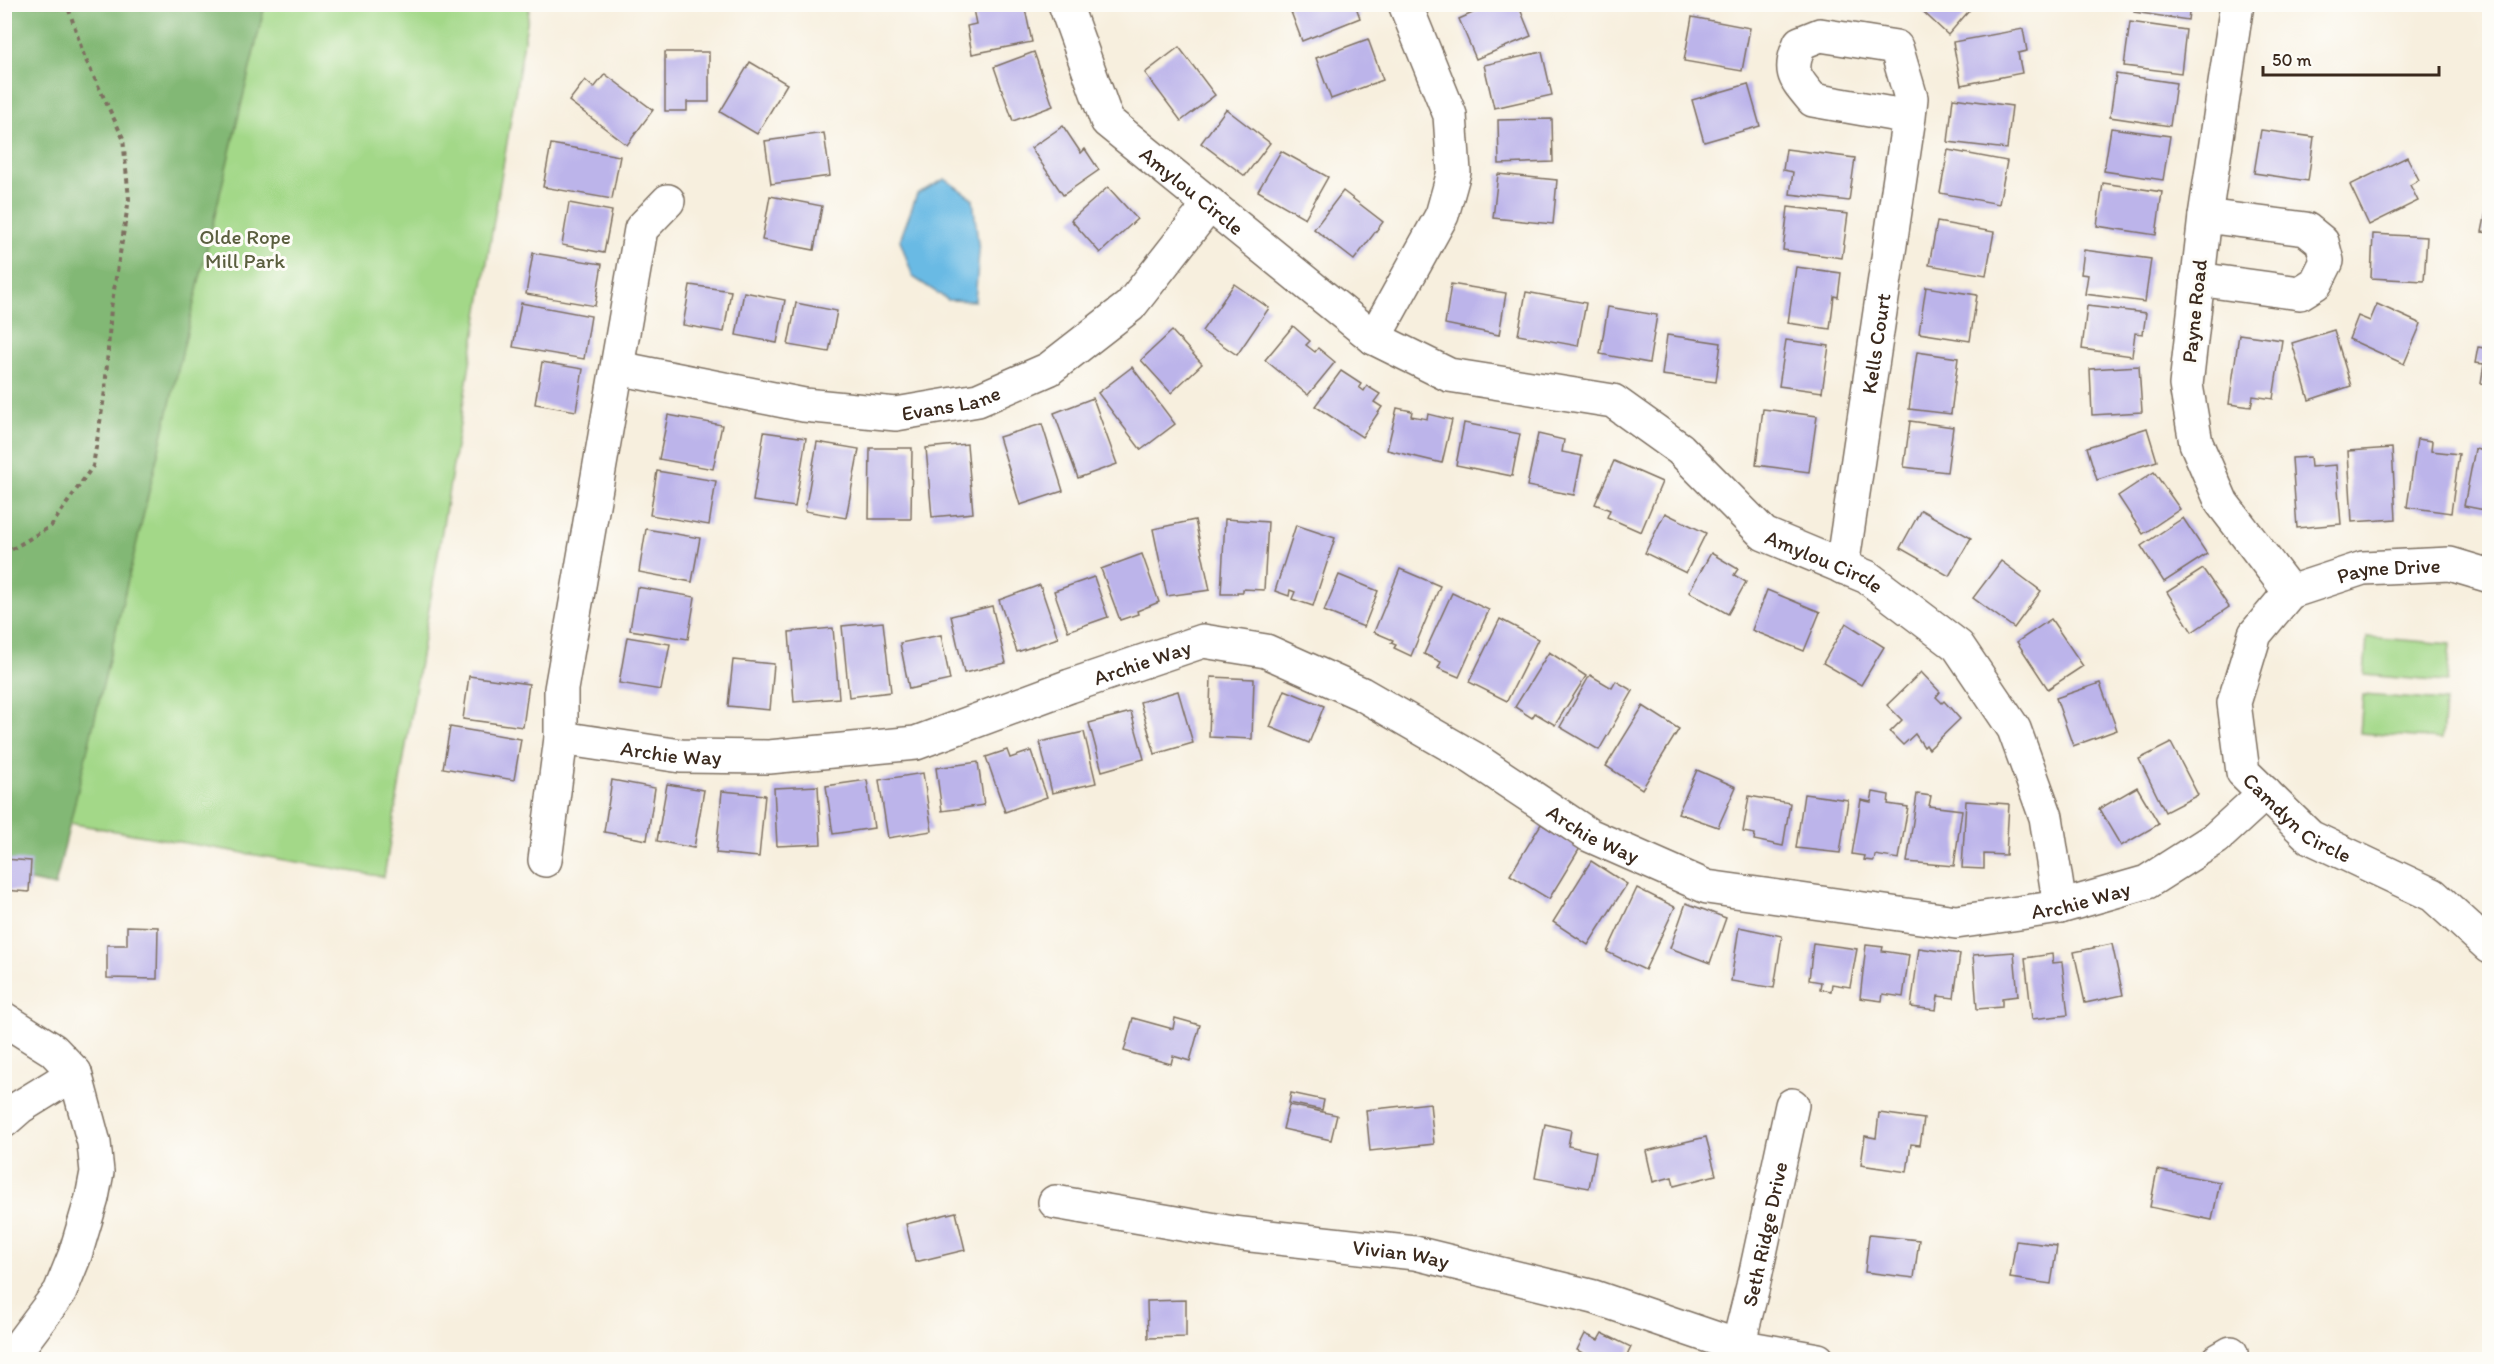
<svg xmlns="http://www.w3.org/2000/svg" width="2494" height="1364" font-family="Itim,sans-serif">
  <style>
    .green { fill: #a3d888; stroke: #6f8153; stroke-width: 1.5 }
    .forest { fill: #82b874; stroke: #5e7149; stroke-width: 1.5 }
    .water { fill: #69bae4; stroke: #527281; stroke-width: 1.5 }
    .building { fill: #bcb4ea }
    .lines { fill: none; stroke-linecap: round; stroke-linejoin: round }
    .minor-casing { stroke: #7d6f61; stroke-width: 36 }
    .path { stroke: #7d6f61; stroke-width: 4; stroke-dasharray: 4.5 4.5; stroke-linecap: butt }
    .minor { stroke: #fff; stroke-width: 33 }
    .labels { text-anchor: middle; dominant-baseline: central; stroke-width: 6; stroke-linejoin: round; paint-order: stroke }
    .street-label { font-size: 21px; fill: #3b2a1e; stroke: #fdfcf7 }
    .park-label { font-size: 21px; fill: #5a5e3e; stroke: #fdfcf7 }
  </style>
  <rect width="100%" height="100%" fill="#fdfcf7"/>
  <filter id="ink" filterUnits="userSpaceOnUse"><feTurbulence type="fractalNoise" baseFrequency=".0167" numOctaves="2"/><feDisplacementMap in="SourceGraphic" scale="12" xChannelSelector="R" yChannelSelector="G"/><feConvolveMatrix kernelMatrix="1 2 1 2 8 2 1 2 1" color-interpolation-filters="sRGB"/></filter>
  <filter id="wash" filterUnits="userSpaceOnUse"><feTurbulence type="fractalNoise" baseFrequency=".008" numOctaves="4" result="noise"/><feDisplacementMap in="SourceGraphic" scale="24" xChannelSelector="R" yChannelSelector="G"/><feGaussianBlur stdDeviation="1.35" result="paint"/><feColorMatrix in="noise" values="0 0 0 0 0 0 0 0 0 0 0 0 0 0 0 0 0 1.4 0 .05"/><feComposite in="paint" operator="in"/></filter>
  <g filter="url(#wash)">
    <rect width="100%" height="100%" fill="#f7efde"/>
    <g class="green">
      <path d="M 4,5 L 530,5 L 384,877 L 5,812 Z"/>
      <path d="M 2367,637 L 2450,644 L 2447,682 L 2364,675 Z"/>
      <path d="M 2363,695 L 2445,701 L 2442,739 L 2360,733 Z"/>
    </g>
    <path class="forest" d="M 5,5 L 265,5 L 55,886 L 5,876 Z"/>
    <path class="water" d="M 945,179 L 973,199 L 979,252 L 975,301 L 948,300 L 913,277 L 900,240 L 917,194 Z"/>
    <g id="blocks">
      <g class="building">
        <path d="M 972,4 L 1024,4 L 1032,42 L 972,54 L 967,26 L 976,24 Z"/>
        <path d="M 1288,4 L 1355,4 L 1360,18 L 1302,41 Z"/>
        <path d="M 1493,4 L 1518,4 L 1531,36 L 1476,59 L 1459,19 Z"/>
        <path d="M 1915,4 L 1975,4 L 1948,35 Z"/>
        <path d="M 2135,4 L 2190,4 L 2188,20 L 2134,12 Z"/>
        <path d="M 1692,17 L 1750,28 L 1742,71 L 1684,61 Z"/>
        <path d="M 2130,22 L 2186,30 L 2181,73 L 2124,66 Z"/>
        <path d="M 2023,29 L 2027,51 L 2018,53 L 2022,73 L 1961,85 L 1953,42 Z"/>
        <path d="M 1368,39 L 1383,80 L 1331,99 L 1316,58 Z"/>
        <path d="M 1179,47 L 1215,95 L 1181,121 L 1145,73 Z"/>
        <path d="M 665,52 L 709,52 L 709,102 L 687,102 L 687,111 L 665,111 Z"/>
        <path d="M 1034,52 L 1053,106 L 1013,121 L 994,67 Z"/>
        <path d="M 1542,52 L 1552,95 L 1494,108 L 1484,65 Z"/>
        <path d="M 750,62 L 787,84 L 757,134 L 720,112 Z"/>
        <path d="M 605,74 L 653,110 L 627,145 L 569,101 L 585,80 L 594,88 Z"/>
        <path d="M 2116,74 L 2176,83 L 2170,126 L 2110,117 Z"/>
        <path d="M 1748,84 L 1760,126 L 1704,142 L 1692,100 Z"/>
        <path d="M 1953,98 L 2012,106 L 2007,149 L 1948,142 Z"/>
        <path d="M 1226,109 L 1270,143 L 1245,176 L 1201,143 Z"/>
        <path d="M 1552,119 L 1553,162 L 1499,164 L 1498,120 Z"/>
        <path d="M 1063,126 L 1081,153 L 1085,149 L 1099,170 L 1063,195 L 1031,148 Z"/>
        <path d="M 2111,128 L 2170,136 L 2163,180 L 2104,171 Z"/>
        <path d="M 2261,130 L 2314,137 L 2308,181 L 2254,173 Z"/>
        <path d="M 824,133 L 830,176 L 771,184 L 765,141 Z"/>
        <path d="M 551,144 L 620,156 L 612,199 L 543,187 Z"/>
        <path d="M 1786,149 L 1855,158 L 1849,201 L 1790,194 L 1793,172 L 1783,170 Z"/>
        <path d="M 1948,150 L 2007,161 L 1999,204 L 1940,193 Z"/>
        <path d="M 1281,151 L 1328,177 L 1305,218 L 1258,191 Z"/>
        <path d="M 2407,157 L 2419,180 L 2410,185 L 2418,201 L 2369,225 L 2350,185 Z"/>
        <path d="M 1498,174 L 1557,180 L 1553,224 L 1493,218 Z"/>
        <path d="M 2103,183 L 2162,192 L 2156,235 L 2097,226 Z"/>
        <path d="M 1108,187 L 1137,219 L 1100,253 L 1071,220 Z"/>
        <path d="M 1343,191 L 1383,222 L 1354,260 L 1314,229 Z"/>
        <path d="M 770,196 L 822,206 L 814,250 L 762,240 Z"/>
        <path d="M 569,203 L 612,211 L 604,253 L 562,245 Z"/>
        <path d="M 1788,207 L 1848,214 L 1842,258 L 1783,250 Z"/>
        <path d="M 2487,207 L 2490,208 L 2490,233 L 2482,232 Z"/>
        <path d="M 1937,222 L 1994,232 L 1986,275 L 1929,265 Z"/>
        <path d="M 2373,234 L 2427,237 L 2424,281 L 2371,278 Z"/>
        <path d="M 2084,250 L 2151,259 L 2145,302 L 2085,294 L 2088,275 L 2081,274 Z"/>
        <path d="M 533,253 L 602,264 L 595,306 L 526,294 Z"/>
        <path d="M 1796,267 L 1841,273 L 1838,297 L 1834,296 L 1830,329 L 1788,323 Z"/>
        <path d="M 1234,284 L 1269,308 L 1237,355 L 1202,331 Z"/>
        <path d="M 1451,284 L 1506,293 L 1499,335 L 1445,324 Z"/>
        <path d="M 690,285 L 731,291 L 724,332 L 683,325 Z"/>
        <path d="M 1926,287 L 1977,295 L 1970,341 L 1919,333 Z"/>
        <path d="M 744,292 L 785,300 L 777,343 L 736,335 Z"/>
        <path d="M 1526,292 L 1586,303 L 1578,346 L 1518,335 Z"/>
        <path d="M 521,303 L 591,316 L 584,359 L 513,347 Z"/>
        <path d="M 796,303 L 837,311 L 829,352 L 788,345 Z"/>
        <path d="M 2377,304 L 2421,324 L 2404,364 L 2349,339 L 2358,316 L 2370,321 Z"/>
        <path d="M 2087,306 L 2146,313 L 2143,334 L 2135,333 L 2132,356 L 2082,349 Z"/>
        <path d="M 1608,307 L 1657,315 L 1649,363 L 1600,354 Z"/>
        <path d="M 1293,326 L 1310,341 L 1306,345 L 1315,352 L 1318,348 L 1335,362 L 1308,395 L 1265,360 Z"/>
        <path d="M 2334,330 L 2351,386 L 2309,400 L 2292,343 Z"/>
        <path d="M 1172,331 L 1202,364 L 1171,393 L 1141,360 Z"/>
        <path d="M 2239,334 L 2282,340 L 2273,399 L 2253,396 L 2251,407 L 2229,404 Z"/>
        <path d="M 1667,335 L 1721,343 L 1716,382 L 1662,375 Z"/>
        <path d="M 1786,340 L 1829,346 L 1822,392 L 1779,386 Z"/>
        <path d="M 2478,347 L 2490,349 L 2490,385 L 2481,383 L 2484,364 L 2475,363 Z"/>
        <path d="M 1917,352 L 1958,358 L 1951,414 L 1909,409 Z"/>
        <path d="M 542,362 L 583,369 L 576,411 L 535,404 Z"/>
        <path d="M 2139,366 L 2142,412 L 2092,415 L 2090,369 Z"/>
        <path d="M 1132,367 L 1175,424 L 1141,450 L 1098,393 Z"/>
        <path d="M 1341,371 L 1361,384 L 1359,387 L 1364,391 L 1367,386 L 1380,394 L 1374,402 L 1382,407 L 1362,437 L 1315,406 Z"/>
        <path d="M 1093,398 L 1117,464 L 1078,478 L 1054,413 Z"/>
        <path d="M 1397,408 L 1412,411 L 1411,416 L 1427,419 L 1428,414 L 1452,420 L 1442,463 L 1387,450 Z"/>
        <path d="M 1763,409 L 1817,416 L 1809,472 L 1756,465 Z"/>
        <path d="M 668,415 L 722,425 L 713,469 L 659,459 Z"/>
        <path d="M 1910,421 L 1953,427 L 1947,472 L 1904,467 Z"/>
        <path d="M 1464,423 L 1520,434 L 1512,476 L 1456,465 Z"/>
        <path d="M 1042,424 L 1063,491 L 1020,505 L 999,437 Z"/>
        <path d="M 2147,428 L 2157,461 L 2097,480 L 2087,447 Z"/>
        <path d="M 764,432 L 806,438 L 795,507 L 753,501 Z"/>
        <path d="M 1538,434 L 1564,440 L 1562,452 L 1582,456 L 1574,495 L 1527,486 Z"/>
        <path d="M 2417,439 L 2432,441 L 2431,451 L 2459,454 L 2451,513 L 2407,507 Z"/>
        <path d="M 817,442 L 859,449 L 846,518 L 805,511 Z"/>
        <path d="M 967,444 L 973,513 L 932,517 L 926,448 Z"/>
        <path d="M 870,448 L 912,448 L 911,519 L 869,519 Z"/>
        <path d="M 2392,448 L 2396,519 L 2352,522 L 2348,451 Z"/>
        <path d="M 2475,449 L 2490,452 L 2490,511 L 2464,506 Z"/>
        <path d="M 2310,457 L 2311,467 L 2336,465 L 2341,524 L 2297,528 L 2292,458 Z"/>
        <path d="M 1614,461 L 1662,482 L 1641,532 L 1607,517 L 1610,510 L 1595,504 Z"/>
        <path d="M 657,471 L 716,481 L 709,525 L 650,515 Z"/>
        <path d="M 2154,472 L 2180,509 L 2143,534 L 2118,496 Z"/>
        <path d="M 1921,510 L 1971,538 L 1949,576 L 1900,548 Z"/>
        <path d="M 1665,513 L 1706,533 L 1686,573 L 1645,553 Z"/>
        <path d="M 2183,518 L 2207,554 L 2164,582 L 2141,546 Z"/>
        <path d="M 1225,519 L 1268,522 L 1264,590 L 1243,589 L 1243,592 L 1237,592 L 1237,594 L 1221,594 Z"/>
        <path d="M 1195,520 L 1210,590 L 1167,596 L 1153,529 Z"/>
        <path d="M 1296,525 L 1335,538 L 1313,606 L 1292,599 L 1295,592 L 1290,590 L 1289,596 L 1275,591 Z"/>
        <path d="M 646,529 L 700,538 L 692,582 L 639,572 Z"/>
        <path d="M 1711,553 L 1738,569 L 1734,575 L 1746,582 L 1728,614 L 1689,592 Z"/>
        <path d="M 1142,554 L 1159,602 L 1137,611 L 1138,614 L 1120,620 L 1101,569 Z"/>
        <path d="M 2001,561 L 2041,591 L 2014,628 L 1973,598 Z"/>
        <path d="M 1400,569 L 1440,586 L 1411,656 L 1394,648 L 1396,645 L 1391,643 L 1393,640 L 1374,632 Z"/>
        <path d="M 2203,569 L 2229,607 L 2192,632 L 2167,592 Z"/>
        <path d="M 1339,575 L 1378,591 L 1364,627 L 1324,611 Z"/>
        <path d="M 1094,577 L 1108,617 L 1068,631 L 1054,591 Z"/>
        <path d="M 1040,585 L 1058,638 L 1017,652 L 999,600 Z"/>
        <path d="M 637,587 L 695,597 L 688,639 L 630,630 Z"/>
        <path d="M 1767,590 L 1820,612 L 1804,651 L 1752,630 Z"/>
        <path d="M 1452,593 L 1489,610 L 1459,677 L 1438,668 L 1441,662 L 1424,654 Z"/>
        <path d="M 992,606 L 1006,663 L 964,673 L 951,616 Z"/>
        <path d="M 1500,619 L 1538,639 L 1507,701 L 1469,682 Z"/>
        <path d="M 2051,619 L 2083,666 L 2048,689 L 2017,642 Z"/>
        <path d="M 883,622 L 891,692 L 849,697 L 842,626 Z"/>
        <path d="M 1846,623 L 1884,647 L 1861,685 L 1823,663 Z"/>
        <path d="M 833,628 L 839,698 L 794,702 L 789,632 Z"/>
        <path d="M 941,635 L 950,680 L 909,689 L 900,643 Z"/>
        <path d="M 627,637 L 670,644 L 661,690 L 619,683 Z"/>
        <path d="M 1549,652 L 1586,676 L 1555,725 L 1535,713 L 1532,718 L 1515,707 Z"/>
        <path d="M 733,660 L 774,664 L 770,710 L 728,706 Z"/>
        <path d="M 1921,672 L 1940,692 L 1936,697 L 1942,703 L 1944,701 L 1960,719 L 1929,749 L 1926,745 L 1924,747 L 1915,734 L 1903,745 L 1890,732 L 1902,720 L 1887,705 Z"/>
        <path d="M 1590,675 L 1612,688 L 1616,681 L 1633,691 L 1599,750 L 1560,727 Z"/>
        <path d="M 469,676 L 529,684 L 523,727 L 463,719 Z"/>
        <path d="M 1211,677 L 1254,679 L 1252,739 L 1209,737 Z"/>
        <path d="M 2100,683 L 2117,730 L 2073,746 L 2056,698 Z"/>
        <path d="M 1285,690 L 1324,706 L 1309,743 L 1270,727 Z"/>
        <path d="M 1178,691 L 1193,743 L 1155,754 L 1140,702 Z"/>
        <path d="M 1643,706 L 1679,729 L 1642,789 L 1606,766 Z"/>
        <path d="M 1131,712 L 1144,759 L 1102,771 L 1089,723 Z"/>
        <path d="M 450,727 L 521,739 L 514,780 L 443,768 Z"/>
        <path d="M 1084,732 L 1096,783 L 1052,793 L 1040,742 Z"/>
        <path d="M 2171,743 L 2198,795 L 2165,812 L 2139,759 Z"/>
        <path d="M 1007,750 L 1010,758 L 1031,751 L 1047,797 L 1005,812 L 986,757 Z"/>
        <path d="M 978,762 L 984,805 L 942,811 L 936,768 Z"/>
        <path d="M 1697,770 L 1736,787 L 1718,827 L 1678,813 Z"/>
        <path d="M 923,773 L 932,831 L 888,838 L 879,780 Z"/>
        <path d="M 612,780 L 655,788 L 647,840 L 604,832 Z"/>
        <path d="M 867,780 L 874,828 L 833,834 L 826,786 Z"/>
        <path d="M 667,784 L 704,790 L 694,848 L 657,841 Z"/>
        <path d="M 818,786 L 821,844 L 777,846 L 774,788 Z"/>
        <path d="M 2137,787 L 2159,824 L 2121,846 L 2099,809 Z"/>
        <path d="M 722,791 L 765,795 L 759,857 L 716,853 Z"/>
        <path d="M 1873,792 L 1889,795 L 1888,804 L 1908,807 L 1899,859 L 1875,855 L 1874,861 L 1864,860 L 1865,856 L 1852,854 L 1861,800 L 1871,802 Z"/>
        <path d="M 1804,794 L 1848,800 L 1840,853 L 1796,848 Z"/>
        <path d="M 1917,794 L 1931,796 L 1929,806 L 1962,810 L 1954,866 L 1907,862 Z"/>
        <path d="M 1749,796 L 1790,803 L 1783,846 L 1754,840 L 1755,834 L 1743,832 Z"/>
        <path d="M 1966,801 L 2009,804 L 2006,855 L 1984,854 L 1984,869 L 1962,868 Z"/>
        <path d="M 1541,824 L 1580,848 L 1549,899 L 1510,875 Z"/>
        <path d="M 4,859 L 31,861 L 29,892 L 4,890 Z"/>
        <path d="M 1591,861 L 1627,884 L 1588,945 L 1553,922 Z"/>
        <path d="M 1637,888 L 1675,907 L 1645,970 L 1607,952 Z"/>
        <path d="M 1686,903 L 1726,918 L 1710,963 L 1670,948 Z"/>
        <path d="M 127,926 L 158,927 L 157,979 L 107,978 L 107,945 L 127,945 Z"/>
        <path d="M 1739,927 L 1782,936 L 1774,988 L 1731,981 Z"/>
        <path d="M 1813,943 L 1857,949 L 1850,987 L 1832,984 L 1831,991 L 1820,989 L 1821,982 L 1809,980 Z"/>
        <path d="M 2112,944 L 2123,995 L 2085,1003 L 2074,952 Z"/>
        <path d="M 1866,945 L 1883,947 L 1882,951 L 1909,955 L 1903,997 L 1883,994 L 1882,1001 L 1860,998 Z"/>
        <path d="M 1919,948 L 1960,954 L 1954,998 L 1938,996 L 1936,1010 L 1911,1007 Z"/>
        <path d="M 2014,952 L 2018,996 L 2002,998 L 2002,1007 L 1977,1009 L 1973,955 Z"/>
        <path d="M 2052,954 L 2053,963 L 2062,962 L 2068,1015 L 2032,1019 L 2025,958 Z"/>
        <path d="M 1133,1018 L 1173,1029 L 1175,1018 L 1200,1025 L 1190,1061 L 1173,1056 L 1171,1064 L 1124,1051 Z"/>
        <path d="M 1291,1093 L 1324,1100 L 1322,1110 L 1289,1103 Z"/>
        <path d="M 1430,1103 L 1434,1144 L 1370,1151 L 1366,1110 Z"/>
        <path d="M 1289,1105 L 1337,1115 L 1331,1140 L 1283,1129 Z"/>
        <path d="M 1879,1113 L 1924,1119 L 1920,1145 L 1911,1144 L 1907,1172 L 1861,1165 L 1865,1136 L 1876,1138 Z"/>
        <path d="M 1545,1124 L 1571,1130 L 1568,1146 L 1596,1152 L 1589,1188 L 1535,1178 Z"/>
        <path d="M 1706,1137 L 1716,1175 L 1674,1186 L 1672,1177 L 1653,1182 L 1646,1151 Z"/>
        <path d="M 2157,1170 L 2220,1182 L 2212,1220 L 2150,1207 Z"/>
        <path d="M 956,1212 L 965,1250 L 915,1262 L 906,1224 Z"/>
        <path d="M 1869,1235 L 1919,1240 L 1914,1278 L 1865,1272 Z"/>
        <path d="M 2016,1241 L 2057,1246 L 2051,1284 L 2010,1278 Z"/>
        <path d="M 1186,1300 L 1186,1337 L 1148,1338 L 1147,1301 Z"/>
        <path d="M 1602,1333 L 1631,1347 L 1625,1360 L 1589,1360 L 1590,1357 L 1577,1350 L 1585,1334 L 1598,1340 Z"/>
      </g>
    </g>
  </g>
  <g filter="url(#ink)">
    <use href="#blocks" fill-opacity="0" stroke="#7d6f61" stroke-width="1.5"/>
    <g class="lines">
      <defs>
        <g id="minor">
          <path id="s1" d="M 1065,4 L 1107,121 L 1374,338 L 1449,375 L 1613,401 L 1680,449 L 1764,534 L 1867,577 L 1958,646 L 2014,729 L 2046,817 L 2060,907"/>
          <path d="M 2237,4 L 2205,216 L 2186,385 L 2196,443 L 2222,503 L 2290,592"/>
          <path id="s2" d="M 668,201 L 641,229 L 561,689 L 561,738 L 681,756 L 769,757 L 916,743 L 1070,686 L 1203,641 L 1266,651 L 1362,694 L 1473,758 L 1589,835 L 1707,887 L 1956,922 L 2060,907 L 2147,882 L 2216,838 L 2265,793"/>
          <path d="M 2197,279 L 2300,293 L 2316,283 L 2327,261 L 2322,242 L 2306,229 L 2205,216"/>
          <path d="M 1374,338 L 1442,215 L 1454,172 L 1450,115 L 1405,4"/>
          <path id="s3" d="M 618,368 L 804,405 L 896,414 L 978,400 L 1049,369 L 1130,306 L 1210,204"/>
          <path id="s4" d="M 1842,567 L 1909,117 L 1911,98 L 1896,47 L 1820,35 L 1800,43 C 1788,73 1794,77 1813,100 L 1909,117"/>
          <path id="s5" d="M 2290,592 L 2255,634 L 2234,703 L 2243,772 L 2310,837 L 2433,895 L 2490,947"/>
          <path id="s6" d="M 2290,592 L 2363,568 L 2450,564 L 2490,576"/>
          <path d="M 545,860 L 561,738"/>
          <path d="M 4,1019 L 53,1050 L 75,1073 L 94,1143 L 97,1172 L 92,1198 L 75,1255 L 60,1292 L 9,1360"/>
          <path d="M 4,1121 L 20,1107 L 75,1073"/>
          <path id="s7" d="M 1055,1202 L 1233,1233 L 1415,1253 L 1594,1297 L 1738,1346 L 1818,1360"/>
          <path id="s8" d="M 1733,1360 L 1738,1346 L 1753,1286 L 1792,1105"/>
          <path d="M 2219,1360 L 2231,1353"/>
        </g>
      </defs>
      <use href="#minor" class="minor-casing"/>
      <path class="path" d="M 4,554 L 51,526 L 93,466 L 105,391 L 111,308 L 129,199 L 123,138 L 84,56 L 67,4"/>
      <use href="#minor" class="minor"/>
    </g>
  </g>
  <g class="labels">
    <g class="street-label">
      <text stroke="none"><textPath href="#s1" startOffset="234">Amylou Circle</textPath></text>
      <text transform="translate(2194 311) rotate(-84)">Payne Road</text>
      <text stroke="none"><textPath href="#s4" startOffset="226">Kells Court</textPath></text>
      <text stroke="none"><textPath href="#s3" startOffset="338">Evans Lane</textPath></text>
      <text stroke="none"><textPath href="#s1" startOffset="986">Amylou Circle</textPath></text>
      <text stroke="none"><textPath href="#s6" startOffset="102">Payne Drive</textPath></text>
      <text stroke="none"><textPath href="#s2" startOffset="1152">Archie Way</textPath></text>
      <text stroke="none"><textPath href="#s2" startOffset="666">Archie Way</textPath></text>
      <text stroke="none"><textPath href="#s5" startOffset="268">Camdyn Circle</textPath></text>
      <text stroke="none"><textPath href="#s2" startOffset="1656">Archie Way</textPath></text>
      <text stroke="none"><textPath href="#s2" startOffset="2160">Archie Way</textPath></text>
      <text stroke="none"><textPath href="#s8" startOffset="130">Seth Ridge Drive</textPath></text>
      <text stroke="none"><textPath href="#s7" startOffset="350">Vivian Way</textPath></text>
    </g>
    <g class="park-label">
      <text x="245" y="236">Olde Rope<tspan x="245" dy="24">Mill Park</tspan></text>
    </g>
  </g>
  <rect width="2494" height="1364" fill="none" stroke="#fdfcf7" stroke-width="24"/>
  <path d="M2263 66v9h176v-9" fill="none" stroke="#3b2a1e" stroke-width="3"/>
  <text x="2272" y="66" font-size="18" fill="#3b2a1e" stroke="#fdfcf7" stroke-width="4.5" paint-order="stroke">50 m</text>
</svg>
